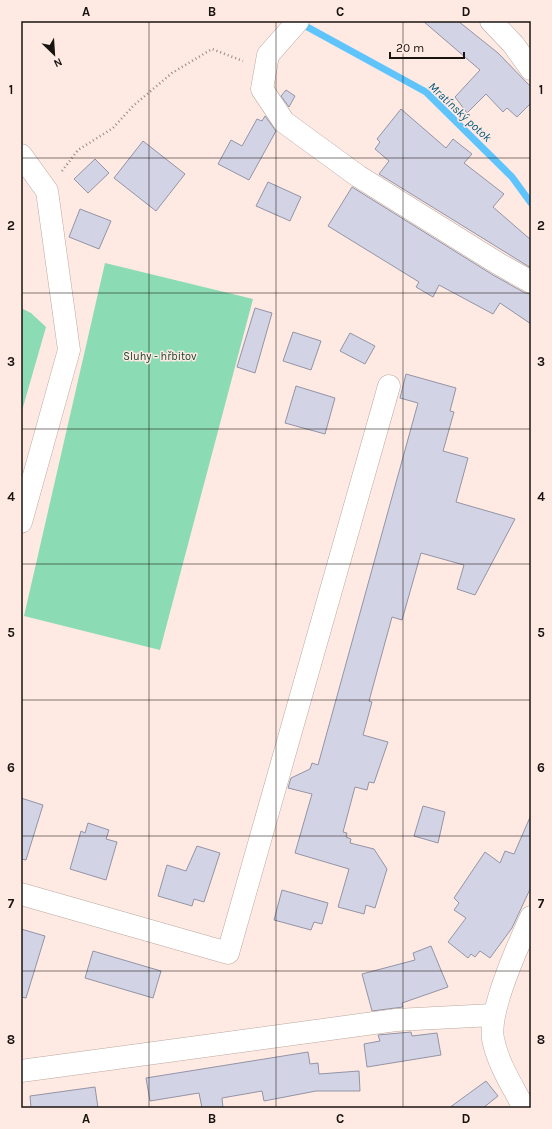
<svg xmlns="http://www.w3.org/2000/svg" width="552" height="1129" font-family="Karla,sans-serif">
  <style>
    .green { fill: #8bdbb4 }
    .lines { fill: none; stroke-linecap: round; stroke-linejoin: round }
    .stream { stroke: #5fc4fc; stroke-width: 7 }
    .building { fill: #d2d3e5; stroke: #9394a5 }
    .minor-casing { stroke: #bba8a0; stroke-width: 23 }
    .path { stroke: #968883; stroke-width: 2.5; stroke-dasharray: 1 3; stroke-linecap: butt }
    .minor { stroke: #fff; stroke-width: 22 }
    .grid { fill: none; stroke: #1a1411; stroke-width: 1; stroke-opacity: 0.55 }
    .labels { text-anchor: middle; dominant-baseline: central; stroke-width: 3; stroke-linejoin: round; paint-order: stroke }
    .park-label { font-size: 11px; fill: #15432f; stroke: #feeae3 }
    .water-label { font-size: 12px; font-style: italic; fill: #01577c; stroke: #feeae3 }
    .neatline { fill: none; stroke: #1a1411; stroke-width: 1.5 }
    .grid-label { font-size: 13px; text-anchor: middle; font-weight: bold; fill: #1a1411 }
  </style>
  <rect width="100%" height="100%" fill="#feeae3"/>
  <g class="green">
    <path d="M 105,263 L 253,299 L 160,650 L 24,616 Z"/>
    <path d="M 21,308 L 31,313 L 46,327 L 21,414 Z"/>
  </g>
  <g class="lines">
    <path class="stream" d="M 300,23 L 426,92 L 512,177 L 531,203"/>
  </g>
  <g class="building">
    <path d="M 423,21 L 458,21 L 498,53 L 531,87 L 531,103 L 517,117 L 507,108 L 503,112 L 486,94 L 467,113 L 455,97 L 480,70 Z"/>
    <path d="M 286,90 L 295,96 L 289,107 L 281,96 Z"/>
    <path d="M 401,109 L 446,148 L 453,139 L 472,154 L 464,163 L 504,194 L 493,207 L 531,240 L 531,268 L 379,174 L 389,161 L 375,149 L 380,142 L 377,139 Z"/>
    <path d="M 265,116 L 276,131 L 249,180 L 218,164 L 231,140 L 242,146 L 257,119 L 262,121 Z"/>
    <path d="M 143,141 L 185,174 L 156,211 L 114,178 Z"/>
    <path d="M 95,159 L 109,173 L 88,193 L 74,179 Z"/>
    <path d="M 268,182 L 301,197 L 290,221 L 256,206 Z"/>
    <path d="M 352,187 L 493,275 L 525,293 L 531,294 L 531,324 L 500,303 L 493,314 L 439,285 L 433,297 L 416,287 L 419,282 L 328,226 Z"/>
    <path d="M 80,209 L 111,221 L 99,249 L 69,237 Z"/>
    <path d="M 255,308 L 272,313 L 255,373 L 237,367 Z"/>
    <path d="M 293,332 L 321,341 L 311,370 L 283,361 Z"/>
    <path d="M 350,333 L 375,346 L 365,364 L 340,351 Z"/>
    <path d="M 406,374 L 456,388 L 450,411 L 454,412 L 443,451 L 468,458 L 456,502 L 515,519 L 475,595 L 457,589 L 464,565 L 421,553 L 402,620 L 392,617 L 369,701 L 372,702 L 363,735 L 388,742 L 374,783 L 369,782 L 367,790 L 355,787 L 343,832 L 347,833 L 346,837 L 351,839 L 350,843 L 374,849 L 387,869 L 375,908 L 366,905 L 364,914 L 338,907 L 349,869 L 295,853 L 312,794 L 288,788 L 291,778 L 310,769 L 312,763 L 318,765 L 418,403 L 400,398 Z"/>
    <path d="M 296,386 L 335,398 L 325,434 L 285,423 Z"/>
    <path d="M 21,798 L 43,805 L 26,860 L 21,859 Z"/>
    <path d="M 423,806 L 445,812 L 438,843 L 414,836 Z"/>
    <path d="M 531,815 L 531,887 L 512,928 L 490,958 L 480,951 L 475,957 L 471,954 L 468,958 L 448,942 L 466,918 L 454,910 L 459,903 L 454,898 L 485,852 L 500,863 L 505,851 L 514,854 Z"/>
    <path d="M 88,823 L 109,830 L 106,839 L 117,842 L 106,880 L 70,869 L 81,831 L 85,833 Z"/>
    <path d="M 197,846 L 220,853 L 204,902 L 194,899 L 192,906 L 158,896 L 167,865 L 186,871 Z"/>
    <path d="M 282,890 L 328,903 L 322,924 L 314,922 L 311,930 L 274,920 Z"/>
    <path d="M 21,929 L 45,936 L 26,998 L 21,997 Z"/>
    <path d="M 431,946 L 448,987 L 402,1003 L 403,1007 L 372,1011 L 362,974 L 415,960 L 413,953 Z"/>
    <path d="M 93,951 L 161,971 L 153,998 L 85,978 Z"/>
    <path d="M 411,1032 L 412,1036 L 437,1033 L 441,1055 L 367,1067 L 364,1044 L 380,1041 L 378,1035 Z"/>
    <path d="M 308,1052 L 310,1064 L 318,1063 L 319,1074 L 359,1071 L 360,1091 L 316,1091 L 264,1101 L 262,1091 L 222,1098 L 223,1108 L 202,1108 L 199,1093 L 150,1101 L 146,1078 Z"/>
    <path d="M 486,1081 L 498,1096 L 483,1108 L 449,1108 Z"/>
    <path d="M 95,1087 L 98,1108 L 31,1108 L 30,1096 Z"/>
  </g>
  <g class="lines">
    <defs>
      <g id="minor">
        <path d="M 298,21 L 268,55 L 262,89 L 284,122 L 358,176 L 499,264 L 531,282"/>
        <path d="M 491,21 L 513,44 L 531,69"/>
        <path d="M 21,155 L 47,191 L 69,350 L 21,522"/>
        <path d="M 21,894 L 228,953 L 389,386"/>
        <path d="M 21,1071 L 396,1020 L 493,1015"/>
        <path d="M 524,1108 C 512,1085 498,1064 493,1039 C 488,1012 519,943 531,917"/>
      </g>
    </defs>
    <use href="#minor" class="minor-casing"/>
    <path class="path" d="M 62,171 L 78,150 L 113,128 L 133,106 L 172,73 L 212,49 L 243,61"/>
    <use href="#minor" class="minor"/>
  </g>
  <path class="grid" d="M 149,21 L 149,1108M 276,21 L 276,1108M 403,21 L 403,1108M 21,158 L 531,158M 21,293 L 531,293M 21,429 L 531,429M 21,564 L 531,564M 21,700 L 531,700M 21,836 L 531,836M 21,971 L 531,971"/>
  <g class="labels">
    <g class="park-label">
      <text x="160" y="356">Sluhy - hřbitov</text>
    </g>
    <g class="water-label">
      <text transform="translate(460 112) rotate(43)">Mratínský potok</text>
    </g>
  </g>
  <rect width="552" height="1129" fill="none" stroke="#feeae3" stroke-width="44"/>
  <g transform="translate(54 54) rotate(155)" stroke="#feeae3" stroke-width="3" paint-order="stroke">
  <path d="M0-3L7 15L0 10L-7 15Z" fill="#1a1411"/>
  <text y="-6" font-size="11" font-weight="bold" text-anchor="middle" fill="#1a1411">N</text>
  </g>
  <path d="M390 52v6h74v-6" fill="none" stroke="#1a1411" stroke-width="2"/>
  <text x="396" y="52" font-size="12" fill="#1a1411" stroke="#feeae3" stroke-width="3" paint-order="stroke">20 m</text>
  <rect x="22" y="22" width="508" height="1085" class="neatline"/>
  <g class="grid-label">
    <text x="86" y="16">A</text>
    <text x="212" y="16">B</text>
    <text x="340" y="16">C</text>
    <text x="466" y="16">D</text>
    <text x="11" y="94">1</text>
    <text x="541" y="94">1</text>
    <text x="11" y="230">2</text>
    <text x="541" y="230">2</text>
    <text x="11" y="366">3</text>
    <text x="541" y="366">3</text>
    <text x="11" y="501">4</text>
    <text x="541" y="501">4</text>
    <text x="11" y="637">5</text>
    <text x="541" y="637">5</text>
    <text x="11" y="772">6</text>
    <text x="541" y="772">6</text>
    <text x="11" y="908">7</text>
    <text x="541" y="908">7</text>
    <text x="11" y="1044">8</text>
    <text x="541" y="1044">8</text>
    <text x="86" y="1123">A</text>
    <text x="212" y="1123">B</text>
    <text x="340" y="1123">C</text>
    <text x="466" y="1123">D</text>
  </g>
</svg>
